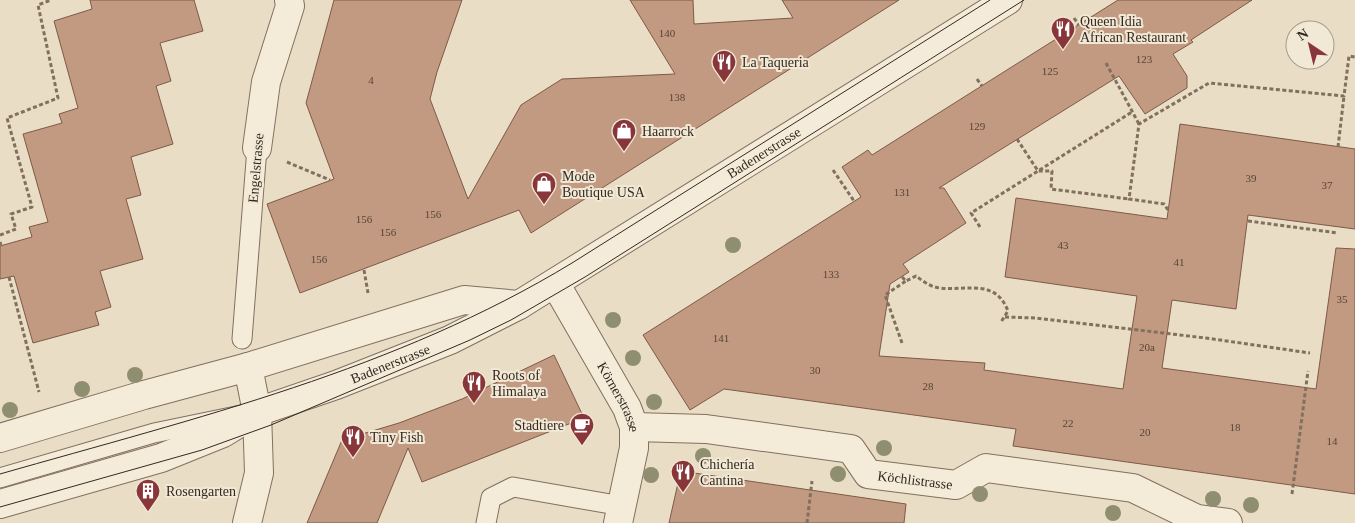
<svg xmlns="http://www.w3.org/2000/svg" width="1355" height="523" font-family="Georgia,serif">
  <style>
    .building { fill: #c29981; stroke: #7e5a47 }
    .lines { fill: none; stroke-linecap: round; stroke-linejoin: round }
    .service-casing { stroke: #82705e; stroke-width: 21 }
    .minor-casing { stroke: #82705e; stroke-width: 30 }
    .tertiary-casing { stroke: #82705e; stroke-width: 30 }
    .path { stroke: #82705e; stroke-width: 3; stroke-dasharray: 4 2.5; stroke-linecap: butt }
    .service { stroke: #f4ebd9; stroke-width: 19 }
    .minor { stroke: #f4ebd9; stroke-width: 28 }
    .tertiary { stroke: #f4ebd9; stroke-width: 28 }
    .tram { stroke: #342920; stroke-width: 1 }
    .tree { fill: #8f8e70 }
    .labels { text-anchor: middle; dominant-baseline: central; stroke-width: 4; stroke-linejoin: round; paint-order: stroke }
    .number-label { font-size: 11px; fill: #584538 }
    .poi-label { font-size: 14px; fill: #342920; stroke: #f1e8d5; text-anchor: start }
    .street-label { font-size: 14px; fill: #342920; stroke: #f1e8d5 }
  </style>
  <rect width="100%" height="100%" fill="#e9ddc6"/>
  <g class="building">
    <path d="M 90,0 L 194,0 L 203,31 L 160,43 L 171,81 L 156,86 L 173,144 L 131,157 L 141,195 L 126,199 L 143,259 L 100,271 L 111,307 L 95,312 L 99,325 L 33,343 L 14,276 L 0,279 L 0,246 L 32,237 L 29,227 L 48,222 L 23,134 L 62,123 L 59,114 L 78,108 L 54,21 L 92,9 Z"/>
    <path d="M 334,0 L 462,0 L 437,72 L 430,99 L 468,199 L 521,105 L 562,79 L 675,74 L 630,0 L 693,0 L 694,24 L 793,18 L 782,0 L 899,0 L 531,233 L 519,210 L 300,293 L 267,204 L 334,179 L 306,103 Z"/>
    <path d="M 1118,0 L 1252,0 L 1191,40 L 1193,42 L 1173,54 L 1187,76 L 1187,88 L 1145,114 L 1119,76 L 939,188 L 944,188 L 966,223 L 903,264 L 909,272 L 890,284 L 879,356 L 985,363 L 984,370 L 1123,389 L 1137,296 L 1005,277 L 1016,198 L 1167,219 L 1180,124 L 1355,149 L 1355,229 L 1248,215 L 1236,309 L 1172,300 L 1162,368 L 1316,389 L 1336,248 L 1355,249 L 1355,494 L 1013,446 L 1016,429 L 724,389 L 690,410 L 643,335 L 861,197 L 842,167 L 868,150 L 872,155 Z"/>
    <path d="M 554,355 L 584,418 L 422,482 L 408,448 L 377,523 L 307,523 L 342,440 L 399,423 L 462,399 Z"/>
    <path d="M 694,473 L 906,504 L 904,523 L 669,523 L 678,483 Z"/>
  </g>
  <g class="lines">
    <defs>
      <g id="service">
        <path d="M 242,339 L 257,148"/>
        <path d="M 0,478 L 154,433 L 246,414"/>
        <path d="M 486,523 L 491,498 L 513,487 L 622,506"/>
      </g>
      <g id="minor">
        <path d="M 257,148 L 266,82 L 290,6 L 289,0"/>
        <path id="s1" d="M 555,283 L 627,408 L 634,427 L 634,448 L 618,523"/>
        <path id="s2" d="M 634,427 L 706,429 L 851,449 L 868,474 L 956,485 L 986,468 L 1133,488 L 1197,519 L 1228,523"/>
      </g>
      <g id="tertiary">
        <path d="M 0,438 L 144,395 L 248,367 L 464,300 L 519,305"/>
        <path id="s3" d="M 0,504 L 161,458 L 223,433 L 257,412 L 336,385 L 450,340 L 519,305 L 1008,0"/>
        <path d="M 247,523 L 259,473 L 257,412 L 248,367"/>
      </g>
    </defs>
    <use href="#service" class="service-casing"/>
    <use href="#minor" class="minor-casing"/>
    <use href="#tertiary" class="tertiary-casing"/>
    <g class="path">
      <path d="M 1074,18 L 1079,25"/>
      <path d="M 1106,63 L 1139,124"/>
      <path d="M 977,79 L 982,86"/>
      <path d="M 1017,139 L 1038,171 L 1052,171 L 1051,189 L 1129,199"/>
      <path d="M 1338,147 L 1344,96"/>
      <path d="M 287,162 L 330,180"/>
      <path d="M 833,170 L 854,201"/>
      <path d="M 1168,210 L 1164,204 L 1129,199 L 1139,124 L 1209,83 L 1344,96 L 1349,56 L 1355,57"/>
      <path d="M 1248,221 L 1338,233"/>
      <path d="M 980,227 L 971,213 L 1132,112"/>
      <path d="M 0,235 L 16,229 L 11,214 L 32,207 L 7,118 L 58,98 L 38,5 L 51,0"/>
      <path d="M 0,242 L 1,245"/>
      <path d="M 364,270 L 368,293"/>
      <path d="M 9,277 L 39,392"/>
      <path d="M 902,277 L 906,281 L 916,276 C 923,281 930,287 940,288 C 967,291 995,278 1008,311 L 1001,322"/>
      <path d="M 1005,317 L 1035,318 L 1206,338 L 1310,353"/>
      <path d="M 902,343 L 885,295 L 906,281"/>
      <path d="M 1292,494 L 1308,371"/>
      <path d="M 807,523 L 812,481"/>
    </g>
    <use href="#service" class="service"/>
    <use href="#minor" class="minor"/>
    <use href="#tertiary" class="tertiary"/>
    <g class="tram">
      <path d="M 0,474 C 196,418 396,370 572,263 L 990,0"/>
      <path d="M 0,507 L 202,450 L 271,425 L 470,340 L 511,320 L 585,277 L 1024,0"/>
    </g>
  </g>
  <g class="tree">
    <circle cx="733" cy="245" r="8"/>
    <circle cx="613" cy="320" r="8"/>
    <circle cx="633" cy="358" r="8"/>
    <circle cx="135" cy="375" r="8"/>
    <circle cx="82" cy="389" r="8"/>
    <circle cx="654" cy="402" r="8"/>
    <circle cx="10" cy="410" r="8"/>
    <circle cx="884" cy="448" r="8"/>
    <circle cx="703" cy="456" r="8"/>
    <circle cx="838" cy="474" r="8"/>
    <circle cx="651" cy="475" r="8"/>
    <circle cx="980" cy="494" r="8"/>
    <circle cx="1213" cy="499" r="8"/>
    <circle cx="1251" cy="505" r="8"/>
    <circle cx="1113" cy="513" r="8"/>
  </g>
  <defs>
    <symbol id="restaurant-pin" viewBox="-11 -11 22 30"><path d="M0 17L-7.5 6A9.5 9.5 0 1 1 7.5 6Z" fill="#89363a" stroke="#f1e8d5"/><path d="M-5-6h1v4h1v-4h1v4h1v-4h1v5L-1.5 .5V6h-2V.5L-5-1ZM5-6V6H3V1.5H1.5Q1.5-4 5-6Z" fill="#fff"/></symbol>
    <symbol id="shop-pin" viewBox="-11 -11 22 30"><path d="M0 17L-7.5 6A9.5 9.5 0 1 1 7.5 6Z" fill="#89363a" stroke="#f1e8d5"/><path d="M-5-2.5h2.3a2.7 3.5 0 0 1 5.4 0H5L5.5 6h-11ZM-1.5-2.5h3a1.5 2.3 0 0 0-3 0Z" fill="#fff"/></symbol>
    <symbol id="cafe-pin" viewBox="-11 -11 22 30"><path d="M0 17L-7.5 6A9.5 9.5 0 1 1 7.5 6Z" fill="#89363a" stroke="#f1e8d5"/><path d="M-5.5-4.5H6V0H3Q3 3.5 0 3.5H-2.5Q-5.5 3.5-5.5 0ZM3-3.2v2h1.7v-2ZM-6 4.5H4V6H-6Z" fill="#fff"/></symbol>
    <symbol id="building-pin" viewBox="-11 -11 22 30"><path d="M0 17L-7.5 6A9.5 9.5 0 1 1 7.5 6Z" fill="#89363a" stroke="#f1e8d5"/><path d="M-4-6H4V6H1V3H-1V6H-4ZM-2.5-4.3h1.7v1.8h-1.7ZM.8-4.3h1.7v1.8H.8ZM-2.5-1h1.7V.8h-1.7ZM.8-1h1.7V.8H.8Z" fill="#fff"/></symbol>
  </defs>
  <g fill-rule="evenodd">
    <use href="#restaurant-pin" x="1049" y="15" width="28" height="38"/>
    <use href="#restaurant-pin" x="710" y="48" width="28" height="38"/>
    <use href="#shop-pin" x="610" y="117" width="28" height="38"/>
    <use href="#shop-pin" x="530" y="170" width="28" height="38"/>
    <use href="#restaurant-pin" x="460" y="369" width="28" height="38"/>
    <use href="#cafe-pin" x="568" y="411" width="28" height="38"/>
    <use href="#restaurant-pin" x="339" y="423" width="28" height="38"/>
    <use href="#restaurant-pin" x="669" y="458" width="28" height="38"/>
    <use href="#building-pin" x="134" y="477" width="28" height="38"/>
  </g>
  <g class="labels">
    <g class="number-label">
      <text x="667" y="33">140</text>
      <text x="1144" y="59">123</text>
      <text x="1050" y="71">125</text>
      <text x="371" y="80">4</text>
      <text x="677" y="97">138</text>
      <text x="977" y="126">129</text>
      <text x="1251" y="178">39</text>
      <text x="1327" y="185">37</text>
      <text x="902" y="192">131</text>
      <text x="433" y="214">156</text>
      <text x="364" y="219">156</text>
      <text x="388" y="232">156</text>
      <text x="1063" y="245">43</text>
      <text x="319" y="259">156</text>
      <text x="1179" y="262">41</text>
      <text x="831" y="274">133</text>
      <text x="1342" y="299">35</text>
      <text x="721" y="338">141</text>
      <text x="1147" y="347">20a</text>
      <text x="815" y="370">30</text>
      <text x="928" y="386">28</text>
      <text x="1068" y="423">22</text>
      <text x="1235" y="427">18</text>
      <text x="1145" y="432">20</text>
      <text x="1332" y="441">14</text>
    </g>
    <g class="poi-label">
      <text x="1080" y="21">Queen Idia<tspan x="1080" dy="16">African Restaurant</tspan></text>
      <text x="742" y="62">La Taqueria</text>
      <text x="642" y="131">Haarrock</text>
      <text x="562" y="176">Mode<tspan x="562" dy="16">Boutique USA</tspan></text>
      <text x="492" y="375">Roots of<tspan x="492" dy="16">Himalaya</tspan></text>
      <text x="564" y="425" text-anchor="end">Stadtiere</text>
      <text x="370" y="437">Tiny Fish</text>
      <text x="700" y="464">Chichería<tspan x="700" dy="16">Cantina</tspan></text>
      <text x="166" y="491">Rosengarten</text>
    </g>
    <g class="street-label">
      <text stroke="none"><textPath href="#s3" startOffset="846">Badenerstrasse</textPath></text>
      <text transform="translate(256 168) rotate(-85)">Engelstrasse</text>
      <text stroke="none"><textPath href="#s3" startOffset="416">Badenerstrasse</textPath></text>
      <text stroke="none"><textPath href="#s1" startOffset="131">Körnerstrasse</textPath></text>
      <text stroke="none"><textPath href="#s2" startOffset="296">Köchlistrasse</textPath></text>
    </g>
  </g>
  <g transform="translate(1310 45) rotate(325)"><circle r="24" fill="#f1e8d5" stroke="#a59c8d"/>
  <path d="M0-4L9 19L0 12L-9 19Z" fill="#89363a"/>
  <text y="-8" font-size="14" font-weight="bold" text-anchor="middle" fill="#342920">N</text>
  </g>
</svg>
